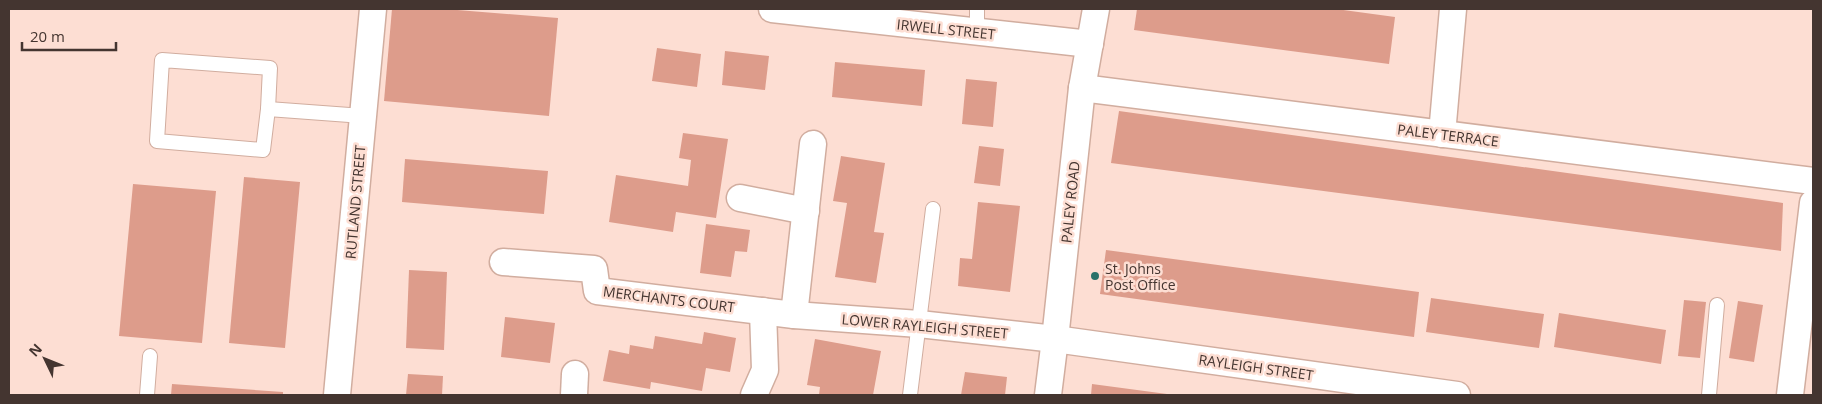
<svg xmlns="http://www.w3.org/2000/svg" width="1822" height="404" font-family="'Open Sans',sans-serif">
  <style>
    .building { fill: #dd9c8b }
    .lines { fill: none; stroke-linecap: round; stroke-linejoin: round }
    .service-casing { stroke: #d1ad9f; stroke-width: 16 }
    .minor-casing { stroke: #d1ad9f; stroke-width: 29 }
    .service { stroke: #fff; stroke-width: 14 }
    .minor { stroke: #fff; stroke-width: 26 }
    .poi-dot { fill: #2a726a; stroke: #fdded3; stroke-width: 2 }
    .labels { text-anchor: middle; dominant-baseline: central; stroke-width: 5; stroke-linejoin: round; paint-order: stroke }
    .street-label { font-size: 14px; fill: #443530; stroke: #fdded3 }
    .poi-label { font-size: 14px; fill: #443530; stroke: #fdded3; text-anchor: start }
  </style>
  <rect width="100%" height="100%" fill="#fdded3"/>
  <g class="building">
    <path d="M 392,9 L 445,9 L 558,18 L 549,116 L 384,101 Z"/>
    <path d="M 1137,9 L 1336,9 L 1395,17 L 1389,64 L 1134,30 Z"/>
    <path d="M 657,48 L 701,54 L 697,87 L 652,81 Z"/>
    <path d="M 725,51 L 769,56 L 765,90 L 722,85 Z"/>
    <path d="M 835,62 L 925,70 L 922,106 L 832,97 Z"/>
    <path d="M 966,79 L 997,82 L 993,127 L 962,124 Z"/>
    <path d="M 1119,111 L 1783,203 L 1781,251 L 1111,163 Z"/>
    <path d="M 683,133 L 728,139 L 716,218 L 676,212 L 673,232 L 609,222 L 616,175 L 688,186 L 691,160 L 679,158 Z"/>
    <path d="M 979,146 L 1004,149 L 1000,186 L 974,183 Z"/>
    <path d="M 841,156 L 885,163 L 874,232 L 884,233 L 876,283 L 835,277 L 847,203 L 833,201 Z"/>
    <path d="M 405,159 L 548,171 L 544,214 L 402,202 Z"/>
    <path d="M 244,177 L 300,182 L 285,348 L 229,343 Z"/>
    <path d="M 133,184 L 216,191 L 202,343 L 119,336 Z"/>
    <path d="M 978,202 L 1020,206 L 1010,292 L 958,286 L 960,258 L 972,259 Z"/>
    <path d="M 706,224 L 750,230 L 747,252 L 735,251 L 731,277 L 700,273 Z"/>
    <path d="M 1106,250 L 1419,292 L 1414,337 L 1100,294 Z"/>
    <path d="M 409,270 L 447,272 L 444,350 L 406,348 Z"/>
    <path d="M 1431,298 L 1544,314 L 1539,348 L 1426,332 Z"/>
    <path d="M 1684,300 L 1706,302 L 1700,358 L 1678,356 Z"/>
    <path d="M 1738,301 L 1763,305 L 1754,362 L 1729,358 Z"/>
    <path d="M 1559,313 L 1666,330 L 1661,364 L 1554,347 Z"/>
    <path d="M 505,317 L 555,323 L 550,363 L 501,357 Z"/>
    <path d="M 704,332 L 736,338 L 730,372 L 706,368 L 702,391 L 651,382 L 650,389 L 603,381 L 609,350 L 629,354 L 630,345 L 653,349 L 655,336 L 702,344 Z"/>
    <path d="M 815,339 L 881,351 L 873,395 L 819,395 L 820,387 L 807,385 Z"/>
    <path d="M 965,372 L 1007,377 L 1005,395 L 961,395 Z"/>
    <path d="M 408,374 L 443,376 L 442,395 L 406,395 Z"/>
    <path d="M 172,384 L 283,392 L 283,395 L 171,395 Z"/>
    <path d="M 1092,384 L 1167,394 L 1167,395 L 1091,395 Z"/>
  </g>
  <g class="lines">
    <defs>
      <g id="service">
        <path d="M 977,33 L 977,9"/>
        <path d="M 162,60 L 270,68 L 268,109 L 263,150 L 157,141 Z"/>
        <path d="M 268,109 L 363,116"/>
        <path d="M 147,395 L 150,356"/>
        <path d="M 910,395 L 933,209"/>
        <path d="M 1709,395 L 1717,305"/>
      </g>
      <g id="minor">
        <path d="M 772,9 L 1090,44"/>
        <path d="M 1082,88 L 1813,181"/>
        <path d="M 1442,134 L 1453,9"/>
        <path d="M 740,198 L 806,211"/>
        <path d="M 503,262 L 594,269 L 597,291 L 794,315 L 919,324 L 1055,339 L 1457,395"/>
        <path d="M 794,315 L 813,144"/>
        <path d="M 337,395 L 373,9"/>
        <path d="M 574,395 L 575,374"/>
        <path d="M 754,395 L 765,370 L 763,311"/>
        <path d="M 1048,395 L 1055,339 L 1082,88 L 1096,9"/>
        <path d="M 1790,395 L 1813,203"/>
      </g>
    </defs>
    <use href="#service" class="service-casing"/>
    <use href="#minor" class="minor-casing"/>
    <use href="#service" class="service"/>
    <use href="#minor" class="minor"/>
  </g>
  <circle class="poi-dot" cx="1095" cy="276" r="5"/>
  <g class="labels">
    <g class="street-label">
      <text transform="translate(946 29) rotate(6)">IRWELL STREET</text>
      <text transform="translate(1448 135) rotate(7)">PALEY TERRACE</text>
      <text transform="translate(355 202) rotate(-85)">RUTLAND STREET</text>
      <text transform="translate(1070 202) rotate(-84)">PALEY ROAD</text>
      <text transform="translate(669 299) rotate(7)">MERCHANTS COURT</text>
      <text transform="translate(925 326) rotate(5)">LOWER RAYLEIGH STREET</text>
      <text transform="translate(1256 367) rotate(8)">RAYLEIGH STREET</text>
    </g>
    <g class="poi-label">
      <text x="1105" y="268">St. Johns<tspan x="1105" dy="16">Post Office</tspan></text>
    </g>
  </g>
  <rect width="1822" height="404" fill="none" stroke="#443530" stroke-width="20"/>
  <g transform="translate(45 359) rotate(313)" stroke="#fdded3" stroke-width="4" paint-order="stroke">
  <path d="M0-4L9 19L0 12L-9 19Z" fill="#443530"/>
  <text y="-8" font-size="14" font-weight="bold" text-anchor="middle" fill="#443530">N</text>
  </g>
  <path d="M22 42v8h94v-8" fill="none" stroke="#443530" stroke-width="2.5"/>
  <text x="30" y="42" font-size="15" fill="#443530" stroke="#fdded3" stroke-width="4" paint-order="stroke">20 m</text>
</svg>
